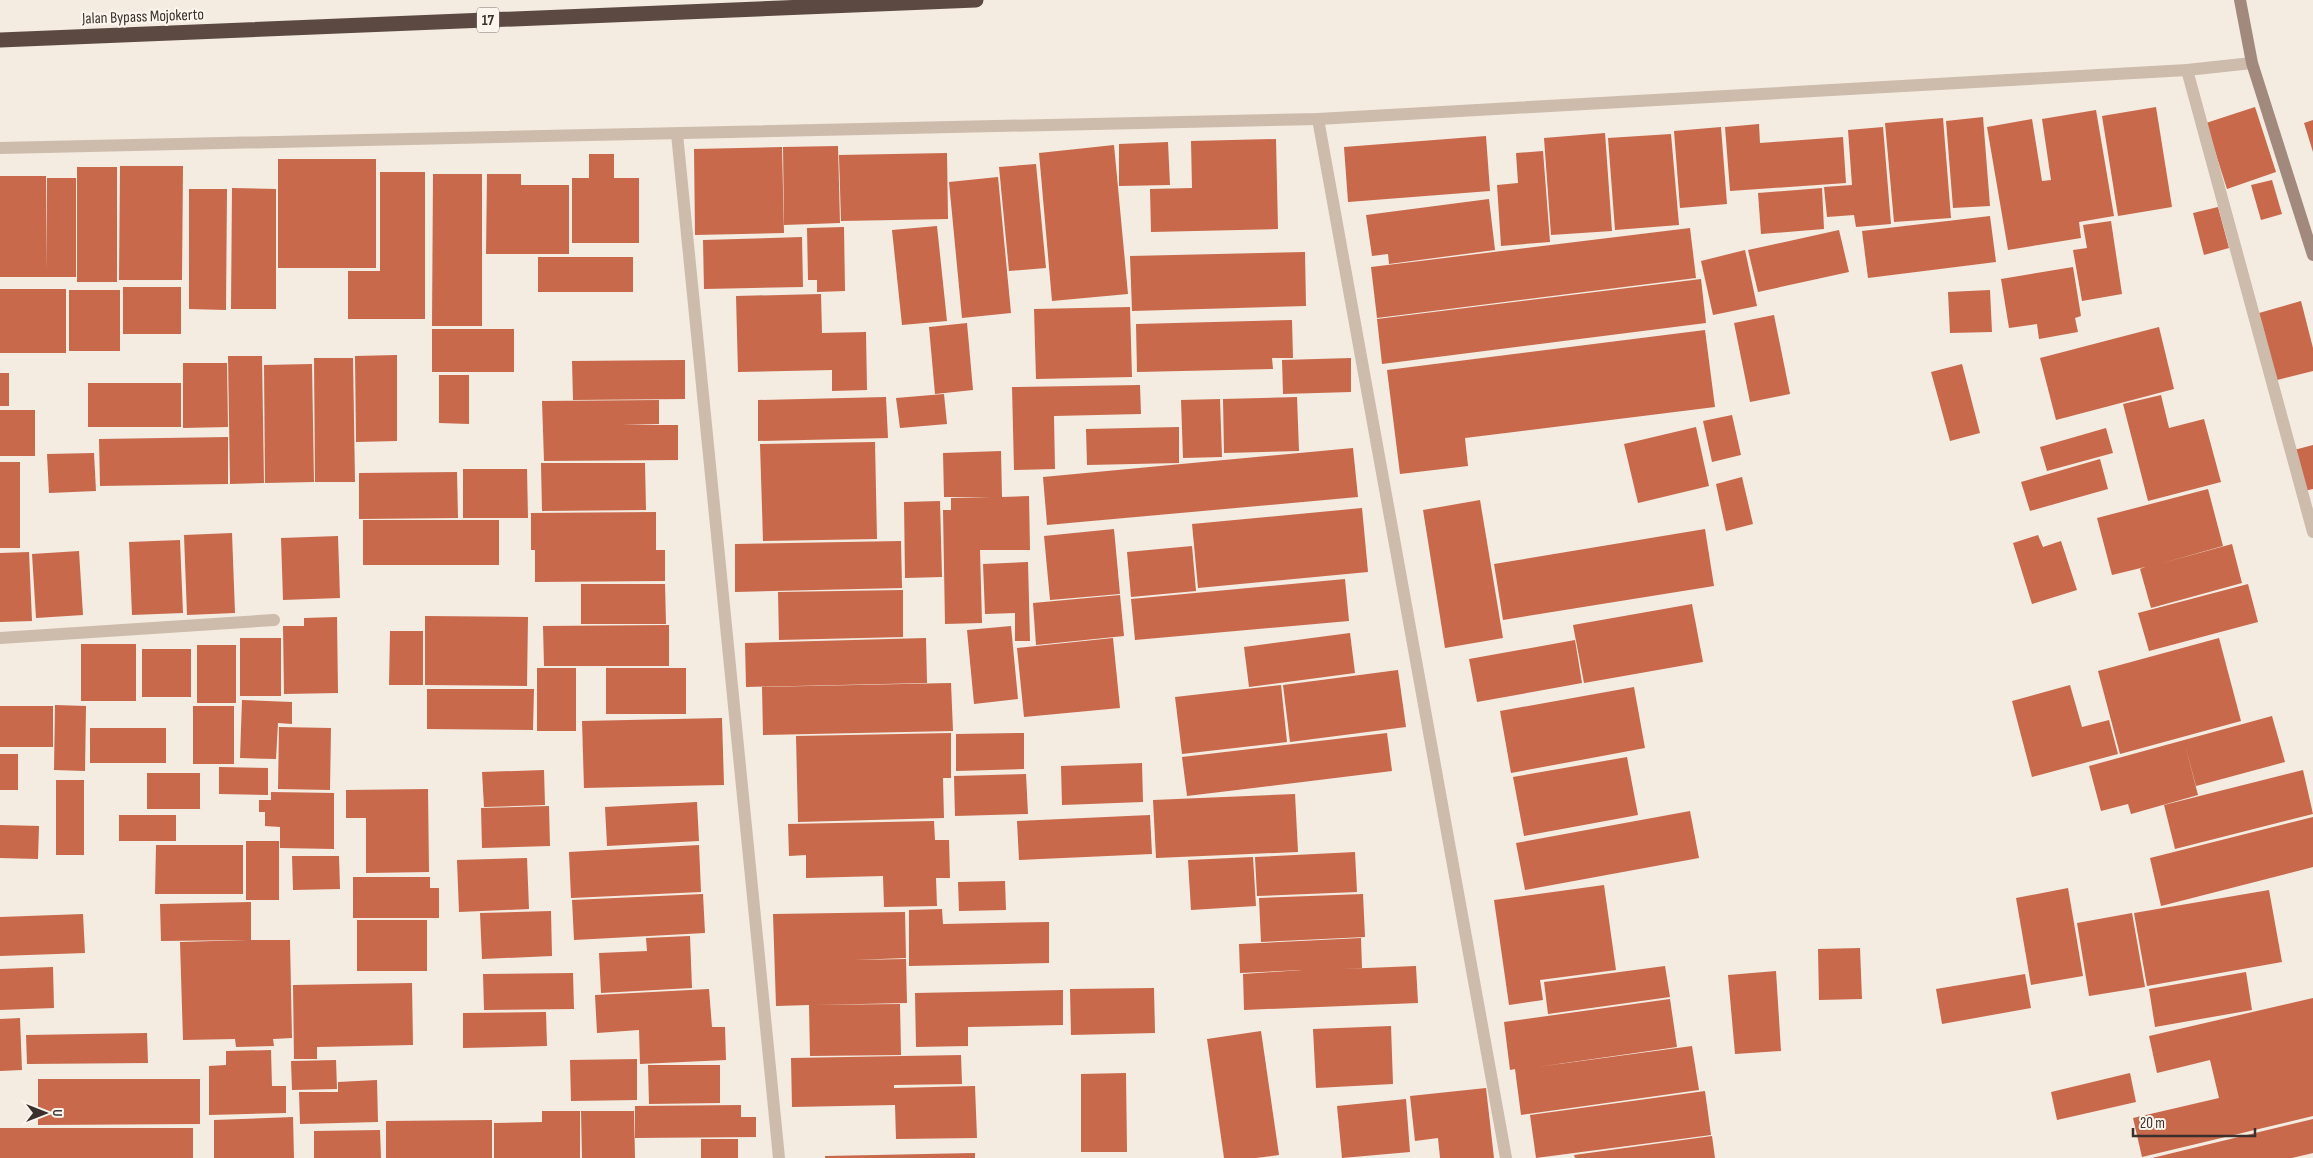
<svg xmlns="http://www.w3.org/2000/svg" width="2313" height="1158" font-family="'Sofia Sans Condensed',sans-serif">
  <style>
    .building { fill: #c8694b }
    .lines { fill: none; stroke-linecap: round; stroke-linejoin: round }
    .street { stroke: #cdbbac; stroke-width: 12 }
    .secondary { stroke: #a18a7d; stroke-width: 12 }
    .highway { stroke: #5c4a42; stroke-width: 15 }
    .labels { text-anchor: middle; dominant-baseline: central; stroke-width: 4.5; stroke-linejoin: round; paint-order: stroke }
    .shield { fill: #fbf5ee; stroke: #756b66; stroke-width: 1 }
    .shield-label { font-size: 15px; font-weight: bold; fill: #3b302b }
    .street-label { font-size: 16px; fill: #3b302b; stroke: #fbf5ee }
  </style>
  <rect width="100%" height="100%" fill="#f4ebe1"/>
  <g class="building">
    <path d="M 2156,107 L 2172,207 L 2118,216 L 2102,116 Z"/>
    <path d="M 2255,107 L 2276,172 L 2227,189 L 2206,123 Z"/>
    <path d="M 2096,110 L 2114,216 L 2079,222 L 2081,238 L 2008,250 L 1987,127 L 2032,119 L 2042,181 L 2051,180 L 2042,119 Z"/>
    <path d="M 1983,117 L 1990,206 L 1953,208 L 1946,121 Z"/>
    <path d="M 1943,118 L 1951,218 L 1894,222 L 1885,123 Z"/>
    <path d="M 2313,120 L 2313,152 L 2304,123 Z"/>
    <path d="M 1759,124 L 1760,143 L 1843,137 L 1846,183 L 1730,191 L 1725,127 Z"/>
    <path d="M 1721,127 L 1727,204 L 1680,208 L 1674,131 Z"/>
    <path d="M 1883,127 L 1891,224 L 1856,227 L 1854,215 L 1827,217 L 1824,187 L 1852,185 L 1848,130 Z"/>
    <path d="M 1605,133 L 1612,231 L 1551,235 L 1544,138 Z"/>
    <path d="M 1671,134 L 1679,225 L 1615,230 L 1608,138 Z"/>
    <path d="M 1486,136 L 1490,191 L 1348,202 L 1344,147 Z"/>
    <path d="M 1276,139 L 1278,229 L 1151,232 L 1150,189 L 1192,188 L 1191,141 Z"/>
    <path d="M 1168,142 L 1170,185 L 1119,186 L 1119,144 Z"/>
    <path d="M 1114,145 L 1128,294 L 1052,301 L 1039,153 Z"/>
    <path d="M 838,146 L 840,223 L 784,225 L 783,147 Z"/>
    <path d="M 782,147 L 784,233 L 695,235 L 694,149 Z"/>
    <path d="M 1543,151 L 1550,242 L 1501,246 L 1497,185 L 1518,183 L 1516,153 Z"/>
    <path d="M 947,153 L 948,219 L 841,221 L 839,155 Z"/>
    <path d="M 589,154 L 614,154 L 614,178 L 639,178 L 639,243 L 572,243 L 572,178 L 589,178 Z"/>
    <rect x="278" y="159" width="98" height="109"/>
    <path d="M 1036,164 L 1046,268 L 1009,271 L 999,167 Z"/>
    <path d="M 120,166 L 183,166 L 182,280 L 119,280 Z"/>
    <rect x="77" y="167" width="40" height="115"/>
    <path d="M 380,172 L 425,172 L 425,319 L 348,319 L 348,271 L 380,271 Z"/>
    <path d="M 433,174 L 482,174 L 482,326 L 432,326 Z"/>
    <path d="M 487,174 L 521,174 L 521,185 L 569,185 L 569,254 L 486,254 Z"/>
    <path d="M 0,176 L 46,176 L 46,272 L 47,178 L 76,178 L 76,277 L 0,277 Z"/>
    <path d="M 998,177 L 1011,313 L 962,318 L 949,182 Z"/>
    <path d="M 2272,180 L 2282,214 L 2261,220 L 2251,185 Z"/>
    <path d="M 232,188 L 276,189 L 276,309 L 231,309 Z"/>
    <path d="M 1822,188 L 1824,229 L 1761,234 L 1758,193 Z"/>
    <path d="M 189,189 L 227,189 L 226,310 L 189,309 Z"/>
    <path d="M 1489,199 L 1495,250 L 1389,264 L 1388,254 L 1372,256 L 1366,215 Z"/>
    <path d="M 2218,207 L 2229,248 L 2204,255 L 2193,213 Z"/>
    <path d="M 1990,216 L 1996,262 L 1868,278 L 1862,231 Z"/>
    <path d="M 2111,221 L 2122,294 L 2082,301 L 2073,250 L 2087,248 L 2083,225 Z"/>
    <path d="M 937,226 L 947,321 L 902,325 L 892,230 Z"/>
    <path d="M 844,227 L 845,291 L 817,292 L 817,280 L 808,280 L 807,228 Z"/>
    <path d="M 1690,228 L 1696,278 L 1377,318 L 1371,267 Z"/>
    <path d="M 1839,230 L 1849,272 L 1758,292 L 1748,250 Z"/>
    <path d="M 802,237 L 803,287 L 704,289 L 703,240 Z"/>
    <path d="M 1745,250 L 1757,306 L 1713,315 L 1701,261 Z"/>
    <path d="M 1305,252 L 1306,306 L 1132,311 L 1130,256 Z"/>
    <rect x="538" y="257" width="95" height="35"/>
    <path d="M 2073,267 L 2081,316 L 2075,318 L 2078,332 L 2039,339 L 2037,324 L 2009,328 L 2001,279 Z"/>
    <path d="M 1701,279 L 1706,323 L 1382,364 L 1377,319 Z"/>
    <rect x="123" y="287" width="58" height="47"/>
    <rect x="0" y="289" width="66" height="64"/>
    <rect x="69" y="290" width="51" height="61"/>
    <path d="M 1990,290 L 1992,332 L 1950,333 L 1948,292 Z"/>
    <path d="M 821,294 L 822,333 L 866,332 L 867,390 L 832,391 L 832,370 L 738,372 L 736,296 Z"/>
    <path d="M 2301,301 L 2313,348 L 2313,371 L 2277,380 L 2259,313 Z"/>
    <path d="M 1130,307 L 1132,377 L 1036,379 L 1034,309 Z"/>
    <path d="M 1774,315 L 1790,394 L 1750,402 L 1734,323 Z"/>
    <path d="M 1292,320 L 1293,358 L 1272,358 L 1273,369 L 1137,372 L 1136,324 Z"/>
    <path d="M 967,323 L 973,390 L 935,394 L 929,327 Z"/>
    <path d="M 2159,327 L 2174,389 L 2056,420 L 2040,358 Z"/>
    <rect x="432" y="329" width="82" height="43"/>
    <path d="M 1705,330 L 1715,407 L 1465,438 L 1468,466 L 1400,474 L 1387,370 Z"/>
    <path d="M 397,355 L 397,441 L 356,442 L 355,356 Z"/>
    <path d="M 228,356 L 262,356 L 264,483 L 230,484 Z"/>
    <path d="M 314,358 L 353,358 L 355,482 L 315,482 Z"/>
    <path d="M 1351,358 L 1351,392 L 1283,394 L 1282,360 Z"/>
    <path d="M 685,360 L 685,399 L 573,400 L 572,361 Z"/>
    <path d="M 183,363 L 227,363 L 228,427 L 183,428 Z"/>
    <path d="M 312,364 L 314,482 L 265,483 L 264,365 Z"/>
    <path d="M 1962,364 L 1980,433 L 1950,441 L 1931,372 Z"/>
    <rect x="0" y="373" width="9" height="33"/>
    <path d="M 439,375 L 469,375 L 469,424 L 439,423 Z"/>
    <rect x="88" y="383" width="93" height="44"/>
    <path d="M 1140,385 L 1141,414 L 1054,416 L 1055,469 L 1014,470 L 1012,387 Z"/>
    <path d="M 944,394 L 947,424 L 900,428 L 896,398 Z"/>
    <path d="M 2161,395 L 2169,428 L 2204,419 L 2221,482 L 2148,501 L 2123,404 Z"/>
    <path d="M 886,397 L 888,438 L 758,441 L 758,400 Z"/>
    <path d="M 1297,397 L 1299,451 L 1224,453 L 1223,399 Z"/>
    <path d="M 1220,399 L 1222,457 L 1183,458 L 1181,400 Z"/>
    <path d="M 659,400 L 659,424 L 622,425 L 678,425 L 678,460 L 544,461 L 542,401 Z"/>
    <rect x="0" y="410" width="35" height="46"/>
    <path d="M 1732,415 L 1741,455 L 1712,462 L 1703,421 Z"/>
    <path d="M 1179,427 L 1179,463 L 1087,465 L 1086,429 Z"/>
    <path d="M 1696,427 L 1709,486 L 1638,503 L 1624,444 Z"/>
    <path d="M 2106,428 L 2113,453 L 2047,471 L 2040,447 Z"/>
    <path d="M 228,437 L 228,484 L 100,486 L 99,439 Z"/>
    <path d="M 875,442 L 877,539 L 763,541 L 760,444 Z"/>
    <path d="M 2313,445 L 2313,489 L 2304,491 L 2294,450 Z"/>
    <path d="M 1353,448 L 1358,497 L 1047,525 L 1043,477 Z"/>
    <path d="M 1001,451 L 1002,497 L 1029,496 L 1030,550 L 980,550 L 982,623 L 945,624 L 943,510 L 951,510 L 951,498 L 991,497 L 944,497 L 943,453 Z"/>
    <path d="M 94,453 L 96,491 L 49,493 L 47,454 Z"/>
    <path d="M 2100,459 L 2108,489 L 2030,511 L 2021,482 Z"/>
    <rect x="0" y="462" width="20" height="86"/>
    <path d="M 541,463 L 645,463 L 646,510 L 542,511 Z"/>
    <path d="M 463,469 L 527,469 L 528,518 L 463,518 Z"/>
    <path d="M 457,472 L 458,518 L 359,519 L 359,473 Z"/>
    <path d="M 1742,477 L 1753,524 L 1726,531 L 1716,484 Z"/>
    <path d="M 2208,489 L 2223,546 L 2159,564 L 2232,544 L 2242,583 L 2151,608 L 2140,569 L 2145,567 L 2112,575 L 2097,518 Z"/>
    <path d="M 1480,500 L 1503,638 L 1445,648 L 1423,510 Z"/>
    <path d="M 940,501 L 942,577 L 905,578 L 904,502 Z"/>
    <path d="M 1362,508 L 1368,572 L 1198,588 L 1192,524 Z"/>
    <path d="M 656,512 L 656,550 L 665,550 L 665,581 L 535,582 L 535,550 L 531,550 L 531,513 Z"/>
    <rect x="363" y="520" width="136" height="45"/>
    <path d="M 1114,529 L 1120,594 L 1050,600 L 1044,536 Z"/>
    <path d="M 1705,529 L 1714,586 L 1503,620 L 1494,564 Z"/>
    <path d="M 232,533 L 235,613 L 187,615 L 184,535 Z"/>
    <path d="M 2038,535 L 2043,547 L 2061,541 L 2077,590 L 2032,604 L 2013,543 Z"/>
    <path d="M 338,536 L 340,598 L 283,600 L 281,538 Z"/>
    <path d="M 180,540 L 183,613 L 132,615 L 129,542 Z"/>
    <path d="M 901,541 L 902,588 L 735,592 L 735,544 Z"/>
    <path d="M 1192,546 L 1196,591 L 1131,597 L 1127,552 Z"/>
    <path d="M 79,551 L 83,615 L 36,618 L 32,554 Z"/>
    <path d="M 29,552 L 32,621 L 0,622 L 0,553 Z"/>
    <path d="M 1028,562 L 1030,641 L 1015,641 L 1015,613 L 985,614 L 983,564 Z"/>
    <path d="M 1345,579 L 1349,621 L 1135,640 L 1131,599 Z"/>
    <path d="M 581,584 L 665,584 L 666,624 L 581,624 Z"/>
    <path d="M 2248,584 L 2258,622 L 2149,651 L 2138,613 Z"/>
    <path d="M 903,590 L 903,637 L 779,640 L 778,592 Z"/>
    <path d="M 1120,595 L 1124,636 L 1036,645 L 1033,603 Z"/>
    <path d="M 1692,604 L 1703,662 L 1584,683 L 1573,625 Z"/>
    <path d="M 425,616 L 528,617 L 527,686 L 425,685 Z"/>
    <path d="M 337,617 L 338,693 L 284,694 L 283,626 L 304,626 L 304,618 Z"/>
    <path d="M 669,625 L 669,666 L 544,666 L 543,626 Z"/>
    <path d="M 1011,626 L 1018,699 L 974,704 L 967,630 Z"/>
    <path d="M 390,631 L 423,631 L 423,685 L 389,685 Z"/>
    <path d="M 1350,633 L 1355,673 L 1249,687 L 1244,647 Z"/>
    <rect x="240" y="638" width="41" height="58"/>
    <path d="M 926,638 L 927,683 L 746,687 L 745,643 Z"/>
    <path d="M 1113,638 L 1120,708 L 1024,717 L 1017,648 Z"/>
    <path d="M 2219,638 L 2241,721 L 2120,754 L 2098,671 Z"/>
    <path d="M 1575,640 L 1582,683 L 1477,702 L 1469,659 Z"/>
    <rect x="81" y="644" width="55" height="57"/>
    <rect x="197" y="645" width="39" height="58"/>
    <rect x="142" y="649" width="49" height="48"/>
    <rect x="537" y="668" width="39" height="63"/>
    <rect x="606" y="668" width="80" height="46"/>
    <path d="M 1398,670 L 1406,727 L 1290,742 L 1283,685 Z"/>
    <path d="M 951,683 L 953,731 L 763,735 L 762,687 Z"/>
    <path d="M 1281,685 L 1287,742 L 1182,754 L 1175,697 Z"/>
    <path d="M 2070,685 L 2082,727 L 2109,720 L 2118,754 L 2032,777 L 2012,701 Z"/>
    <path d="M 1634,687 L 1645,748 L 1511,773 L 1500,711 Z"/>
    <path d="M 427,689 L 534,689 L 533,730 L 427,729 Z"/>
    <path d="M 242,700 L 292,702 L 292,724 L 278,723 L 276,759 L 240,758 Z"/>
    <path d="M 55,705 L 86,706 L 85,771 L 54,770 Z"/>
    <rect x="0" y="706" width="53" height="41"/>
    <rect x="193" y="706" width="41" height="58"/>
    <path d="M 2272,716 L 2285,762 L 2196,786 L 2185,745 L 2198,795 L 2131,814 L 2128,804 L 2101,811 L 2089,766 Z"/>
    <path d="M 722,718 L 724,785 L 584,788 L 582,721 Z"/>
    <path d="M 279,727 L 331,728 L 330,790 L 278,789 Z"/>
    <rect x="90" y="728" width="76" height="35"/>
    <path d="M 951,733 L 951,778 L 943,778 L 944,818 L 798,822 L 796,736 Z"/>
    <path d="M 1024,733 L 1024,769 L 956,771 L 956,734 Z"/>
    <path d="M 1387,733 L 1392,771 L 1187,796 L 1182,757 Z"/>
    <rect x="0" y="754" width="18" height="36"/>
    <path d="M 1627,757 L 1638,815 L 1524,836 L 1513,777 Z"/>
    <path d="M 1142,763 L 1143,802 L 1062,805 L 1061,766 Z"/>
    <path d="M 219,767 L 268,768 L 268,795 L 219,794 Z"/>
    <path d="M 544,770 L 545,805 L 484,807 L 482,772 Z"/>
    <path d="M 2303,770 L 2313,814 L 2175,849 L 2164,805 Z"/>
    <rect x="147" y="773" width="53" height="36"/>
    <path d="M 1026,774 L 1028,814 L 955,816 L 954,776 Z"/>
    <rect x="56" y="780" width="28" height="75"/>
    <path d="M 428,789 L 429,872 L 366,873 L 366,818 L 346,818 L 346,790 Z"/>
    <path d="M 271,792 L 334,793 L 334,849 L 280,848 L 280,827 L 265,826 L 265,812 L 259,812 L 259,800 L 271,800 Z"/>
    <path d="M 1295,794 L 1298,852 L 1156,858 L 1153,800 Z"/>
    <path d="M 697,802 L 699,841 L 607,846 L 605,807 Z"/>
    <path d="M 549,806 L 550,846 L 482,848 L 481,808 Z"/>
    <path d="M 1690,811 L 1699,858 L 1525,890 L 1516,843 Z"/>
    <rect x="119" y="815" width="57" height="26"/>
    <path d="M 1150,815 L 1152,854 L 1019,860 L 1017,821 Z"/>
    <path d="M 2313,817 L 2313,867 L 2161,906 L 2150,858 Z"/>
    <path d="M 934,821 L 935,840 L 949,840 L 950,878 L 936,878 L 937,906 L 884,907 L 883,876 L 806,878 L 806,855 L 789,856 L 788,824 Z"/>
    <path d="M 0,825 L 39,826 L 38,859 L 0,858 Z"/>
    <rect x="246" y="841" width="33" height="59"/>
    <path d="M 156,845 L 243,845 L 243,894 L 155,894 Z"/>
    <path d="M 699,845 L 701,892 L 571,898 L 569,852 Z"/>
    <path d="M 1355,852 L 1357,892 L 1257,896 L 1255,857 Z"/>
    <path d="M 292,856 L 339,856 L 340,889 L 293,890 Z"/>
    <path d="M 1253,857 L 1256,906 L 1191,910 L 1188,860 Z"/>
    <path d="M 527,858 L 529,909 L 459,912 L 457,860 Z"/>
    <path d="M 353,877 L 430,877 L 430,888 L 439,888 L 439,918 L 353,918 Z"/>
    <path d="M 1005,881 L 1006,910 L 959,911 L 958,882 Z"/>
    <path d="M 1604,885 L 1616,970 L 1540,980 L 1543,1000 L 1509,1005 L 1494,900 Z"/>
    <path d="M 2068,888 L 2083,976 L 2031,985 L 2016,898 Z"/>
    <path d="M 2269,890 L 2282,962 L 2147,986 L 2134,913 Z"/>
    <path d="M 703,894 L 705,933 L 574,940 L 572,900 Z"/>
    <path d="M 1363,894 L 1365,937 L 1261,942 L 1259,898 Z"/>
    <path d="M 251,902 L 251,940 L 290,940 L 292,1038 L 273,1039 L 274,1046 L 236,1047 L 235,1039 L 183,1040 L 180,942 L 247,940 L 161,941 L 160,904 Z"/>
    <path d="M 942,909 L 943,924 L 1049,922 L 1049,963 L 909,966 L 909,910 Z"/>
    <path d="M 551,911 L 552,956 L 482,959 L 480,913 Z"/>
    <path d="M 905,912 L 906,958 L 854,960 L 906,959 L 907,1003 L 814,1005 L 900,1004 L 901,1055 L 810,1056 L 809,1005 L 776,1006 L 773,914 Z"/>
    <path d="M 2132,913 L 2145,987 L 2089,996 L 2077,923 Z"/>
    <path d="M 83,914 L 85,953 L 0,956 L 0,917 Z"/>
    <rect x="357" y="920" width="70" height="51"/>
    <path d="M 690,936 L 692,988 L 601,993 L 599,953 L 647,951 L 646,938 Z"/>
    <path d="M 1361,938 L 1362,968 L 1342,969 L 1416,966 L 1418,1003 L 1244,1010 L 1243,974 L 1302,970 L 1240,973 L 1239,944 Z"/>
    <path d="M 1860,948 L 1862,999 L 1819,1000 L 1818,949 Z"/>
    <path d="M 1665,966 L 1670,997 L 1548,1014 L 1544,982 Z"/>
    <path d="M 53,967 L 54,1008 L 0,1010 L 0,969 Z"/>
    <path d="M 1776,971 L 1781,1051 L 1735,1054 L 1728,975 Z"/>
    <path d="M 2246,972 L 2252,1010 L 2155,1027 L 2149,989 Z"/>
    <path d="M 573,973 L 574,1009 L 484,1010 L 483,974 Z"/>
    <path d="M 2025,974 L 2031,1008 L 1942,1024 L 1936,989 Z"/>
    <path d="M 412,983 L 413,1045 L 317,1047 L 317,1059 L 294,1059 L 293,985 Z"/>
    <path d="M 1154,988 L 1155,1033 L 1071,1035 L 1070,989 Z"/>
    <path d="M 709,989 L 712,1027 L 725,1027 L 726,1060 L 640,1064 L 639,1030 L 597,1033 L 595,995 Z"/>
    <path d="M 1063,990 L 1063,1025 L 968,1027 L 968,1046 L 916,1047 L 915,993 Z"/>
    <path d="M 2313,998 L 2313,1116 L 2142,1157 L 2133,1118 L 2219,1098 L 2210,1060 L 2157,1073 L 2149,1036 Z"/>
    <path d="M 1670,999 L 1677,1047 L 1537,1067 L 1692,1046 L 1699,1090 L 1521,1115 L 1515,1069 L 1510,1070 L 1504,1022 Z"/>
    <path d="M 546,1012 L 547,1046 L 463,1048 L 463,1013 Z"/>
    <path d="M 20,1018 L 22,1070 L 0,1071 L 0,1019 Z"/>
    <path d="M 1391,1026 L 1393,1084 L 1316,1088 L 1313,1029 Z"/>
    <path d="M 1261,1031 L 1279,1155 L 1256,1158 L 1224,1158 L 1207,1039 Z"/>
    <path d="M 147,1033 L 148,1063 L 27,1064 L 26,1035 Z"/>
    <path d="M 271,1050 L 272,1086 L 286,1086 L 286,1113 L 209,1115 L 209,1066 L 226,1065 L 226,1051 Z"/>
    <path d="M 961,1055 L 962,1084 L 894,1085 L 894,1088 L 975,1086 L 977,1138 L 896,1139 L 895,1105 L 792,1107 L 791,1058 Z"/>
    <path d="M 637,1059 L 637,1100 L 571,1101 L 570,1060 Z"/>
    <path d="M 336,1060 L 337,1089 L 292,1090 L 291,1061 Z"/>
    <path d="M 648,1065 L 720,1065 L 720,1103 L 649,1104 Z"/>
    <path d="M 1126,1073 L 1127,1152 L 1081,1152 L 1081,1074 Z"/>
    <path d="M 2130,1073 L 2136,1102 L 2057,1120 L 2051,1092 Z"/>
    <path d="M 38,1079 L 200,1079 L 200,1124 L 38,1125 Z"/>
    <path d="M 377,1080 L 378,1122 L 300,1124 L 299,1092 L 338,1092 L 338,1082 Z"/>
    <path d="M 1486,1088 L 1494,1158 L 1440,1158 L 1438,1138 L 1415,1141 L 1410,1096 Z"/>
    <path d="M 1705,1091 L 1711,1135 L 1536,1158 L 1530,1115 Z"/>
    <path d="M 1406,1099 L 1410,1152 L 1342,1158 L 1337,1106 Z"/>
    <path d="M 741,1105 L 741,1117 L 756,1117 L 756,1137 L 635,1138 L 635,1106 Z"/>
    <path d="M 542,1111 L 580,1111 L 580,1158 L 494,1158 L 494,1123 L 542,1122 Z"/>
    <path d="M 581,1111 L 634,1111 L 635,1158 L 582,1158 Z"/>
    <path d="M 293,1117 L 294,1158 L 214,1158 L 214,1120 Z"/>
    <path d="M 2313,1119 L 2313,1153 L 2292,1158 L 2152,1158 Z"/>
    <path d="M 492,1120 L 492,1158 L 386,1158 L 386,1121 Z"/>
    <rect x="0" y="1128" width="193" height="30"/>
    <path d="M 380,1130 L 381,1158 L 314,1158 L 314,1131 Z"/>
    <path d="M 1712,1136 L 1715,1158 L 1575,1158 L 1574,1155 Z"/>
    <rect x="701" y="1139" width="37" height="19"/>
    <path d="M 975,1153 L 975,1158 L 825,1158 L 825,1156 Z"/>
  </g>
  <g class="lines">
    <g class="street">
      <path d="M 2187,70 L 2313,532"/>
      <path d="M 1318,119 L 1506,1158"/>
      <path d="M 677,134 L 779,1158"/>
      <path d="M 0,148 L 1318,119 L 2187,70 L 2252,63"/>
      <path d="M 0,638 L 274,620"/>
    </g>
    <path class="secondary" d="M 2240,0 L 2252,63 L 2313,255"/>
    <path class="highway" d="M 0,40 L 976,0"/>
  </g>
  <g class="labels">
    <rect class="shield" x="477" y="7.5" width="22" height="25" rx="4"/>
    <g class="shield-label">
      <text x="488" y="20">17</text>
    </g>
    <g class="street-label">
      <text transform="translate(143 17) rotate(-2)">Jalan Bypass Mojokerto</text>
    </g>
  </g>
  <g transform="translate(45 1113) rotate(90)" stroke="#fbf5ee" stroke-width="4" paint-order="stroke">
  <path d="M0-4L9 19L0 12L-9 19Z" fill="#3b302b"/>
  <text y="-8" font-size="14" font-weight="bold" text-anchor="middle" fill="#3b302b">U</text>
  </g>
  <path d="M2133 1128v8h122v-8" fill="none" stroke="#3b302b" stroke-width="2.5"/>
  <text x="2140" y="1128" font-size="15" fill="#3b302b" stroke="#fbf5ee" stroke-width="4" paint-order="stroke">20 m</text>
</svg>
